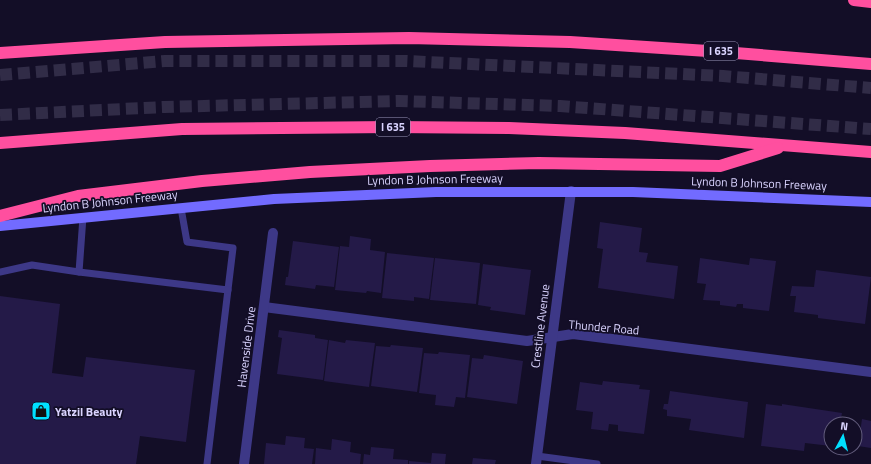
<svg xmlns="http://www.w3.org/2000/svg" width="871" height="464" font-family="'Titillium Web',sans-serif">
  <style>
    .building { fill: #241a48 }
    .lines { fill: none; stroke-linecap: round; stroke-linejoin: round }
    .highway-tunnel { stroke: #312c47; stroke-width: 12; stroke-dasharray: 12 6; stroke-linecap: butt }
    .lane { stroke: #3d3887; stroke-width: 7 }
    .street { stroke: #3d3887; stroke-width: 10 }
    .secondary { stroke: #726bff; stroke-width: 10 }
    .highway { stroke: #ff4f9f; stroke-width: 12 }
    .labels { text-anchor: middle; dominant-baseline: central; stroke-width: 3.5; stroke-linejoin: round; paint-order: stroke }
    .shield { fill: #130e27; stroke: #9e99be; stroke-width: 1 }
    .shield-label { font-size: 11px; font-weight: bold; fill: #dad4ff }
    .street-label { font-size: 12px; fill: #dad4ff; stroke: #130e27 }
    .poi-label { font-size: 12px; font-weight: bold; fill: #dad4ff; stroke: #130e27; text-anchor: start }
  </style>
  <rect width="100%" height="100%" fill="#130e27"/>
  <g class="building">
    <path d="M 600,222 L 642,228 L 639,252 L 648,253 L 646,262 L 678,266 L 674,299 L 598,288 L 603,249 L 597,248 Z"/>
    <path d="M 350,236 L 371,239 L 370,250 L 385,252 L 381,293 L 367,291 L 366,293 L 335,290 L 340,246 L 349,247 Z"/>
    <path d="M 293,241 L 339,247 L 334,287 L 316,285 L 315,289 L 285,285 L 286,277 L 288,277 Z"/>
    <path d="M 387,253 L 434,258 L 429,299 L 414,297 L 414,301 L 382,298 Z"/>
    <path d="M 435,258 L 480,263 L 476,304 L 430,300 Z"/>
    <path d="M 700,258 L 749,265 L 750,258 L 776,261 L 769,311 L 743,308 L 743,304 L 737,304 L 736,307 L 720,305 L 720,301 L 703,300 L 706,284 L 697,283 Z"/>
    <path d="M 483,264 L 531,270 L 525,315 L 490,310 L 491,307 L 478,305 Z"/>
    <path d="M 816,270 L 871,277 L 865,324 L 818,318 L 818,315 L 794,312 L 796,296 L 790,296 L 792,286 L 814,287 Z"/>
    <path d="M 0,296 L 60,304 L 52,373 L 83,377 L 86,357 L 195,370 L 186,442 L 140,436 L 136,464 L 0,464 Z"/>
    <path d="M 279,330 L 315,335 L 315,338 L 328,340 L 323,380 L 277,374 L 282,338 L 278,337 Z"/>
    <path d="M 329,340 L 345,343 L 346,340 L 375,343 L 369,387 L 324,381 Z"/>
    <path d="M 391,345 L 423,348 L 417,392 L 371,386 L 376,346 L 390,347 Z"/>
    <path d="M 439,352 L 470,355 L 465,398 L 456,397 L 454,407 L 435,405 L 436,395 L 419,393 L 424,353 L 438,354 Z"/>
    <path d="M 484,355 L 523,361 L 517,404 L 467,397 L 472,358 L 483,359 Z"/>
    <path d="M 603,381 L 640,385 L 639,389 L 650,390 L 644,434 L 618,431 L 618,425 L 609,424 L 608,431 L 591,429 L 593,412 L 576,410 L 580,382 L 602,385 Z"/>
    <path d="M 670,391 L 748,402 L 744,438 L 689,430 L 691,419 L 667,416 L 667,410 L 663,409 L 664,404 L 668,404 Z"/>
    <path d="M 766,404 L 782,406 L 782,404 L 842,413 L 840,424 L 831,424 L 831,446 L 805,443 L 804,451 L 761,446 Z"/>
    <path d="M 862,419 L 871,421 L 871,448 L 858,446 Z"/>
    <path d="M 286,436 L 305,438 L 304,448 L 314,449 L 312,464 L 264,464 L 266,443 L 285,445 Z"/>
    <path d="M 332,439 L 351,442 L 350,452 L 361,454 L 360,464 L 315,464 L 316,448 L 331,450 Z"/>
    <path d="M 371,447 L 394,449 L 393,459 L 408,460 L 408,464 L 363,464 L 364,454 L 370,455 Z"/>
    <path d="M 432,453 L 446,454 L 445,464 L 409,464 L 409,461 L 431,463 Z"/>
    <path d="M 473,458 L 496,460 L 495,464 L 472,464 Z"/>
  </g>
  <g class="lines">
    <g class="highway-tunnel">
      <path d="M 0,75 L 165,61 L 407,61 L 723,76 L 871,88"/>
      <path d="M 0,115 L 164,107 L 399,101 L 560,106 L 871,129"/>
    </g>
    <g class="lane">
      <path d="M 181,208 L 187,242 L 233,248 L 207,464"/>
      <path d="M 0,272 L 32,265 L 79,272 L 83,217"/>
      <path d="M 79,272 L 228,290"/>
      <path d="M 537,456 L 597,464"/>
    </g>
    <g class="street">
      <path d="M 264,307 L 527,341 L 573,334 L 871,372"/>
      <path d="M 244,464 L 273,233"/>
      <path d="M 536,464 L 571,191"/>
    </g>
    <path class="secondary" d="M 0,226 L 274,199 L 436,192 L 633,192 L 871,202"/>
    <g class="highway">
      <path d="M 854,0 L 871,2"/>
      <path d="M 0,53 L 165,42 L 409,38 L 570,42 L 723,52 L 871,64"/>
      <path d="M 0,143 L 182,129 L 392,127 L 509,128 L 625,133 L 871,152"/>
      <path d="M 0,216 L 78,196 L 202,181 L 310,172 L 430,166 L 539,163 L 720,166 L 778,148"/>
    </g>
  </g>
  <defs>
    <symbol id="shop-square" viewBox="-11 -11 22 22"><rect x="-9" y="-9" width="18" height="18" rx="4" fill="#00e0ff" stroke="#130e27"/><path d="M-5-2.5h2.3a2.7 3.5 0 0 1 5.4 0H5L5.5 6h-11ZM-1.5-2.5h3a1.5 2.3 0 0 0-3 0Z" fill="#111"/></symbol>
  </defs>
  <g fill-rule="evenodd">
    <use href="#shop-square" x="30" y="400" width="22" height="22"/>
  </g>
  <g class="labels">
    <g class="shield">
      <rect x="704" y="42" width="34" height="18" rx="3"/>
      <rect x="376" y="118" width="34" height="18" rx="3"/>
    </g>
    <g class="shield-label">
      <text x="721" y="51">I 635</text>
      <text x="393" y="127">I 635</text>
    </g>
    <g class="street-label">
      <text transform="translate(435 179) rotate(-1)">Lyndon B Johnson Freeway</text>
      <text transform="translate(759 183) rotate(2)">Lyndon B Johnson Freeway</text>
      <text transform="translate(110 201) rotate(-6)">Lyndon B Johnson Freeway</text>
      <text transform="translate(540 326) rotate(-83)">Crestline Avenue</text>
      <text transform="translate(604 327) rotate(5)">Thunder Road</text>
      <text transform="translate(246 347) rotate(-83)">Havenside Drive</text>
    </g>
    <g class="poi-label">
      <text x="55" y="411">Yatzil Beauty</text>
    </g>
  </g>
  <g transform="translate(843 436) rotate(7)"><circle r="19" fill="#130e27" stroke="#635d7d"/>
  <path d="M0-3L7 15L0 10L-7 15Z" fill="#00e0ff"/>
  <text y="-6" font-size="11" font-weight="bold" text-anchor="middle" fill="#dad4ff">N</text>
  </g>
</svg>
